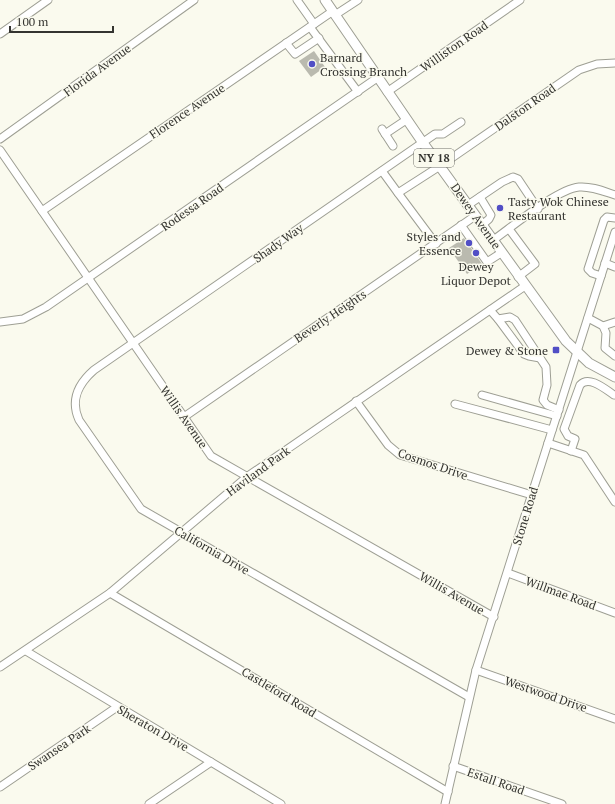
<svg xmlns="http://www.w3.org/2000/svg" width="615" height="804" font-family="'PT Serif',serif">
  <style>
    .building { fill: #babaaf }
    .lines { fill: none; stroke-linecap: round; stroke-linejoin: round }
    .minor-casing { stroke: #9e9f94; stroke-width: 9 }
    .major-casing { stroke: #9e9f94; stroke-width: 11 }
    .minor { stroke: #fff; stroke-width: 7 }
    .major { stroke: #fff; stroke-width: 9 }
    .poi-dot { fill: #514ec5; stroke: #fafaee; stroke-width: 1.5 }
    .labels { text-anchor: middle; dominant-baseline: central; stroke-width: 3; stroke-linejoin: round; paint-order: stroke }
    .shield { fill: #fafaee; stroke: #6f6f69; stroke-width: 1 }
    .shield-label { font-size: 11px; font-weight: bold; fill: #343430 }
    .street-label { font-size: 12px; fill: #343430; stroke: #fafaee }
    .poi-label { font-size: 12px; fill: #343430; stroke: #fafaee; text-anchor: start }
  </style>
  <rect width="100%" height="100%" fill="#fafaee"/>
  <g class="building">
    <path d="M 314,51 L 325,67 L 311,77 L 299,61 Z"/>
    <path d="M 464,238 L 482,264 L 467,274 L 449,248 Z"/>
  </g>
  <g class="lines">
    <defs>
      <g id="minor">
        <path d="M 297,0 L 314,24"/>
        <path d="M 335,15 L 358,0"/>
        <path d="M 310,27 L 358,92"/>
        <path d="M 0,34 L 48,0"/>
        <path d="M 286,43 L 295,54 L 319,38"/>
        <path d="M 387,92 L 520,0"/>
        <path d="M 461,122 L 443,134 L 435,134 L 94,370 C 78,384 70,400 79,420 L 141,509 L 469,697"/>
        <path d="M 382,129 L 393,146"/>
        <path d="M 385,134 L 406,120"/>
        <path d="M 0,139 L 194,0"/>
        <path d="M 0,150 L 211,456 L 494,617"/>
        <path d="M 382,171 L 398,193 L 440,166 L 579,70 L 597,64 L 615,63"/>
        <path d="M 398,193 L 436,244"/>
        <path d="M 480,197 L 491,215 L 489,219 L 482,225"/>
        <path d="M 468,205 L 502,182 L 513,177 L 518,179 L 538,209"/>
        <path d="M 42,211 L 333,11"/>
        <path d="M 461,225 L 487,262 L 501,253"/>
        <path d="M 509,229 L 535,264 L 518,277"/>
        <path d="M 492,241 C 512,227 557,189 579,187 C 591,186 603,191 615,195"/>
        <path d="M 605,263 L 615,267"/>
        <path d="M 601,276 L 592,273 L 588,269 L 604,220 L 607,217 L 615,218"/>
        <path d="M 490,310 L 498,319 L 510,317 L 515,320 L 546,367 L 547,385 L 543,400 L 547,405 L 559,410"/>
        <path d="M 588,318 L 603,326 L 606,333 L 605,348 L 615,356"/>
        <path d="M 498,319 L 524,354 L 529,356 L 540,358"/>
        <path d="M 0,322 L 23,319 L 46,307 L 377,78"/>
        <path d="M 603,326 L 615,322"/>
        <path d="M 482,395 L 557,416"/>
        <path d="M 356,401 L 388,445 L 400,455 L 532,495"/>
        <path d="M 455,404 L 552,430"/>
        <path d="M 184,417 L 475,216"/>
        <path d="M 548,443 L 584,455 L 615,502"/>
        <path d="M 571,451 L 575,439 L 568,436 L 564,429 L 580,385 C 589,375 605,389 614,395"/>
        <path d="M 508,573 L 615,613"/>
        <path d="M 110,593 L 448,792"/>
        <path d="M 26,651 L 281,804"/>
        <path d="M 0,667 L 110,593 L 248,476 L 525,286"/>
        <path d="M 476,670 L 615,719"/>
        <path d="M 453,766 L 562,804"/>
        <path d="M 0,787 L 117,707"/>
        <path d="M 149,804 L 211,762"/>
        <path d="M 445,804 L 476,670 L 615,232"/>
      </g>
      <path id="major" d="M 325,0 L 423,143 L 566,341 L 589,363 L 615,377"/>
    </defs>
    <use href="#minor" class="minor-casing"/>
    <use href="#major" class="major-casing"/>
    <use href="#minor" class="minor"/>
    <use href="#major" class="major"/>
  </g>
  <g class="poi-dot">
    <circle cx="312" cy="64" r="4"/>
    <circle cx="500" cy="208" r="4"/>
    <circle cx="469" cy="243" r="4"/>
    <circle cx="476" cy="253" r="4"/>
    <rect x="552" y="346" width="8" height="8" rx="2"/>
  </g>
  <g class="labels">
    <rect class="shield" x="414" y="149" width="40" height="18" rx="3"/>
    <g class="shield-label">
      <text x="434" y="158">NY 18</text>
    </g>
    <g class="street-label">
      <text transform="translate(454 46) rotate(-35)">Williston Road</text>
      <text transform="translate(97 70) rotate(-36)">Florida Avenue</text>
      <text transform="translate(525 107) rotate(-35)">Dalston Road</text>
      <text transform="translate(187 111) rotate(-34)">Florence Avenue</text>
      <text transform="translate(192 207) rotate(-35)">Rodessa Road</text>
      <text transform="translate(476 216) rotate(55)">Dewey Avenue</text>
      <text transform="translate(278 243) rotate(-35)">Shady Way</text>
      <text transform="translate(330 316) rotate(-34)">Beverly Heights</text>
      <text transform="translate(184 417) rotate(55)">Willis Avenue</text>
      <text transform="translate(433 464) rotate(19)">Cosmos Drive</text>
      <text transform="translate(258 471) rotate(-36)">Haviland Park</text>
      <text transform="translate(525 516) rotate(-73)">Stone Road</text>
      <text transform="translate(212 550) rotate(30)">California Drive</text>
      <text transform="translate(452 593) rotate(30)">Willis Avenue</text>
      <text transform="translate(561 593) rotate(20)">Willmae Road</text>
      <text transform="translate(279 692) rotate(31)">Castleford Road</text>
      <text transform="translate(546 694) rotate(19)">Westwood Drive</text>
      <text transform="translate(153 728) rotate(30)">Sheraton Drive</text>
      <text transform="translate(59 747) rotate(-34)">Swansea Park</text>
      <text transform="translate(496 781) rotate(19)">Estall Road</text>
    </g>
    <g class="poi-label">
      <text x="320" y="57">Barnard<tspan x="320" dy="14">Crossing Branch</tspan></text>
      <text x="508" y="201">Tasty Wok Chinese<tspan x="508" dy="14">Restaurant</tspan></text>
      <text x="461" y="236" text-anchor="end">Styles and<tspan x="461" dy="14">Essence</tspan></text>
      <text x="476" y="266" text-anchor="middle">Dewey<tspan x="476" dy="14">Liquor Depot</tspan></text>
      <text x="548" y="350" text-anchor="end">Dewey &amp; Stone</text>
    </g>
  </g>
  <path d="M10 26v6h103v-6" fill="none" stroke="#343430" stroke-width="2"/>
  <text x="16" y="26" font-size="12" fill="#343430" stroke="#fafaee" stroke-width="3" paint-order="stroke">100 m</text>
</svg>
